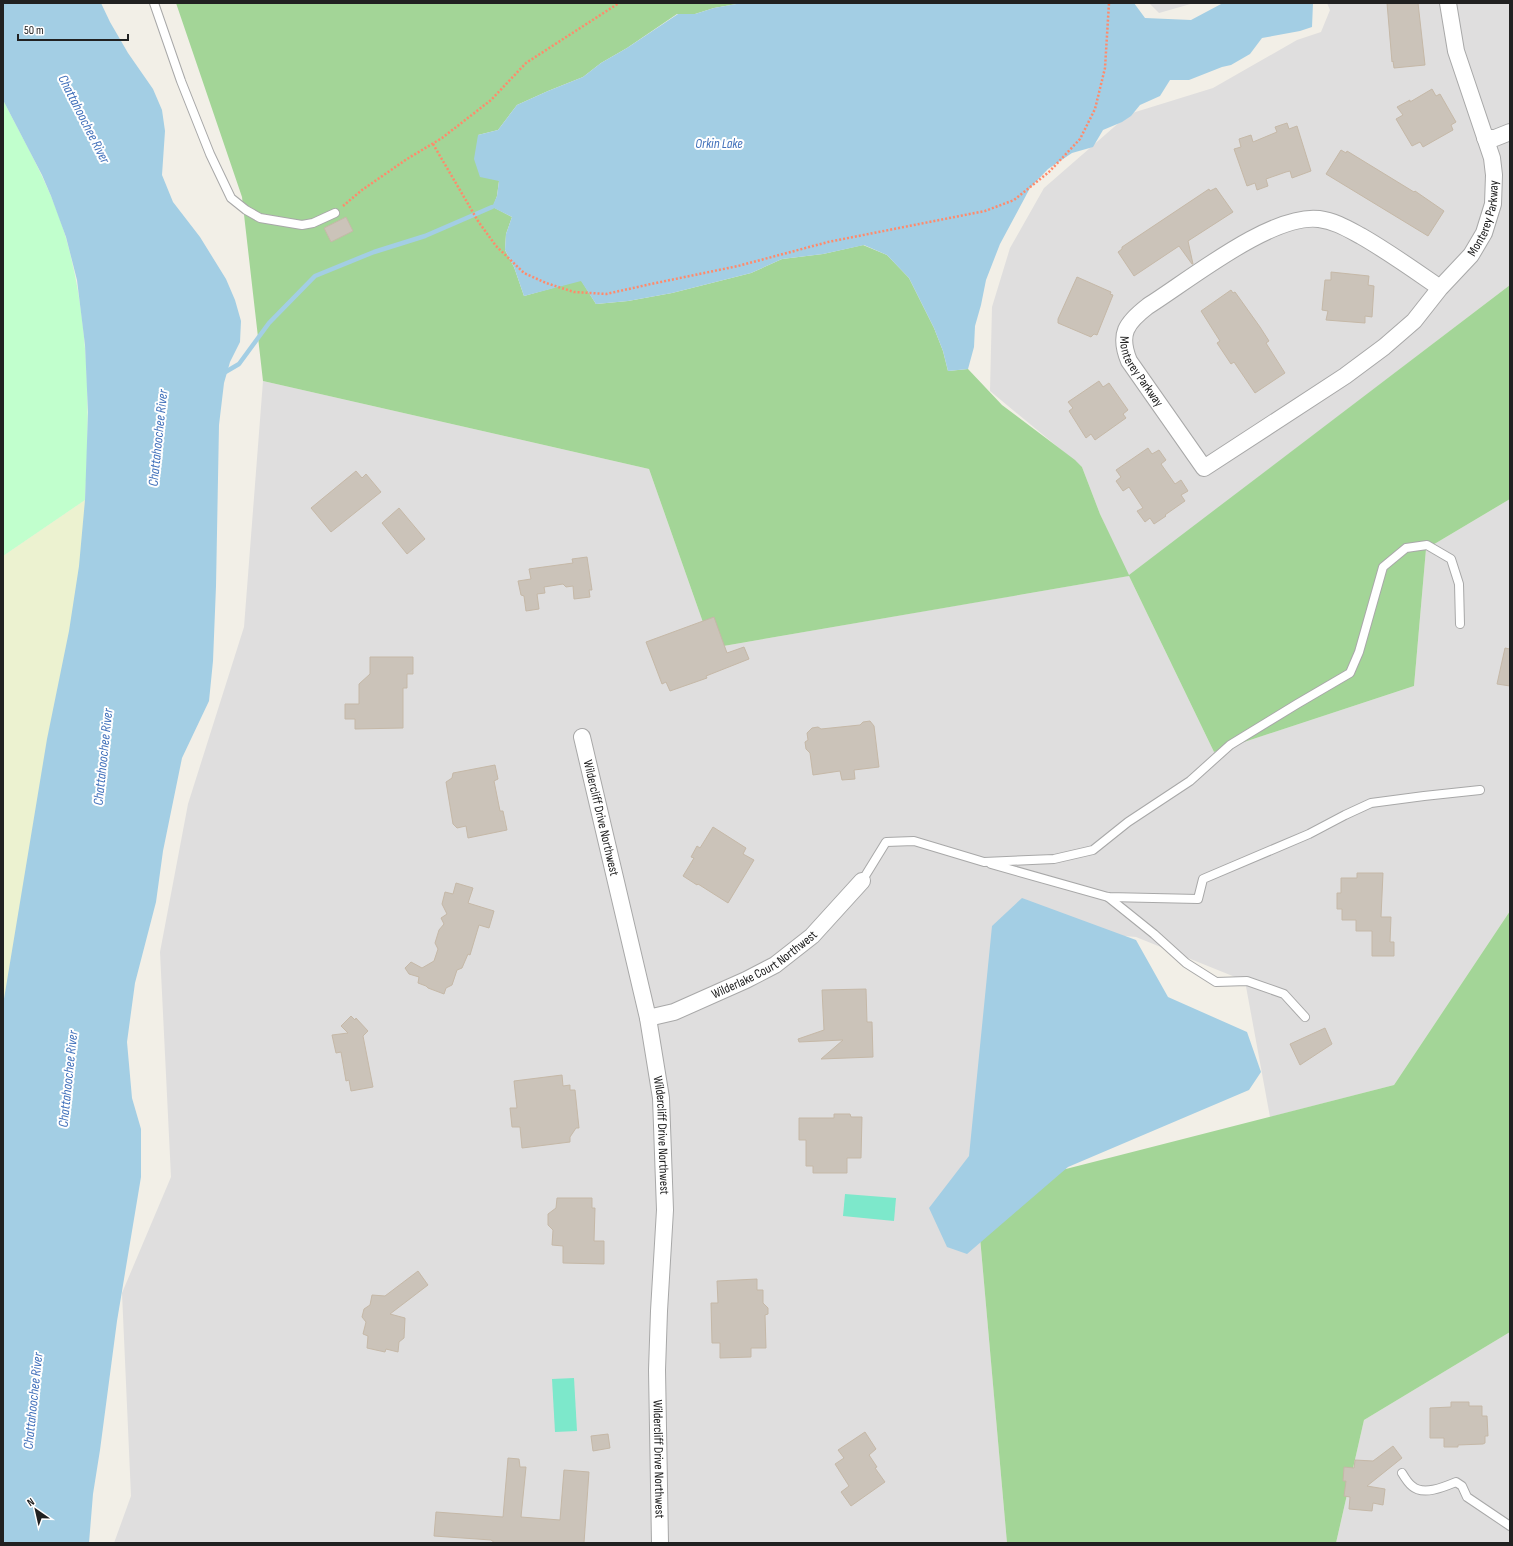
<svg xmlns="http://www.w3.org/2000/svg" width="1513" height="1546" font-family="'Sofia Sans Condensed',sans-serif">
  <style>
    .residential { fill: #dfdede }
    .farmland { fill: #ecf2d0 }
    .forest { fill: #a3d597 }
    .park { fill: #c1ffcd }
    .pitch { fill: #7de8cb }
    .water { fill: #a3cee4 }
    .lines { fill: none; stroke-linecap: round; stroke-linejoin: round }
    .stream { stroke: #a3cee4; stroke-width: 4.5 }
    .building { fill: #cbc3b9; stroke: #c5b8a7 }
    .service-casing { stroke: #a8a8a8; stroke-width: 10 }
    .minor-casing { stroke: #a8a8a8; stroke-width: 18 }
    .path { stroke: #ff8a6b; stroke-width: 2.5; stroke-dasharray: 2 2; stroke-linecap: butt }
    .service { stroke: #fff; stroke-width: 8 }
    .minor { stroke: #fff; stroke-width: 16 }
    .labels { text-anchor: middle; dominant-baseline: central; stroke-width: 4; stroke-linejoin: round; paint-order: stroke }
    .street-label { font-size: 13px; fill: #212121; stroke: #fff }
    .water-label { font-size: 14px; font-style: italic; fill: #4271bb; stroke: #fff }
  </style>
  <rect width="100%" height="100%" fill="#f2efe7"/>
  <g class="residential">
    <path d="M 1149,3 L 1194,3 L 1159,13 Z"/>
    <path d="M 1327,3 L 1510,3 L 1510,285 L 1129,576 L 1214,752 L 1414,686 L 1426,549 L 1510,499 L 1510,911 L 1394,1085 L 1270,1117 L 1245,981 L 1136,937 L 1021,927 L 976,1192 L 1007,1543 L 114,1543 L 131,1496 L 122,1293 L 171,1177 L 160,952 L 188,804 L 244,627 L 263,381 L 649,469 L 712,648 L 1128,576 L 1100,514 L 1082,467 L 990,391 L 992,307 L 1010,248 L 1044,188 L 1129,114 L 1213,88 L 1297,40 L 1321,32 L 1330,10 Z"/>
    <path d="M 1510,1332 L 1510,1543 L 1336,1543 L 1364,1420 Z"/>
  </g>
  <path class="farmland" d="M 85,500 L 96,564 L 3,1104 L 3,556 Z"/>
  <g class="forest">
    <path d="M 176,3 L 742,3 L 714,8 L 695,14 L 677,14 L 627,48 L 601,63 L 583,77 L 548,91 L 517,105 L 498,130 L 478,135 L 499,181 L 497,196 L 493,207 L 512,217 L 506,234 L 505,250 L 514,267 L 524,296 L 581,280 L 596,304 L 628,301 L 672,293 L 751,273 L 782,259 L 823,254 L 863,245 L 887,255 L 909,278 L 934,328 L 943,351 L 948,371 L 968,369 L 1002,405 L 1075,460 L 1082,467 L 1100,514 L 1129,575 L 1510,285 L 1510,499 L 1426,549 L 1414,686 L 1214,752 L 1129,576 L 712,648 L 649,469 L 263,381 L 242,197 Z"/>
    <path d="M 1510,911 L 1510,1332 L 1364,1420 L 1336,1543 L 1007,1543 L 976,1192 L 1394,1085 Z"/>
  </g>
  <path class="park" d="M 3,100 C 26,145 52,189 66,238 C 90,322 90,413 85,500 L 3,556 Z"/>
  <g class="pitch">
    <path d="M 845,1194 L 896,1198 L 894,1221 L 843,1216 Z"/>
    <path d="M 574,1378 L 577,1431 L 555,1432 L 552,1379 Z"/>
  </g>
  <g class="water">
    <path d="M 3,3 L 101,3 L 110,22 L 128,53 L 153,89 L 162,110 L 165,131 L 162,175 L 173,202 L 200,237 L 226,279 L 235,300 L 241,321 L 240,342 L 230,362 L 224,383 L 219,425 L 216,586 L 213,661 L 209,701 L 182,758 L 163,851 L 156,902 L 135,983 L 127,1042 L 132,1098 L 141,1129 L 141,1177 L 117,1321 L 100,1450 L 93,1494 L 89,1543 L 3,1543 L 3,1005 L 47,739 L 69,631 L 79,566 L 85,500 L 88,412 L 85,345 L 77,280 L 66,237 L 51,196 L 42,175 L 3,100 Z"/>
    <path d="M 742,3 L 1134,3 L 1145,18 L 1191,20 L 1223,3 L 1313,3 L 1312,27 L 1300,31 L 1262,38 L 1250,54 L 1231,65 L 1222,67 L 1189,80 L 1170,80 L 1160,96 L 1140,105 L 1131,116 L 1122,122 L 1103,130 L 1093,147 L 1072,153 L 1048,169 L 1030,188 L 1000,244 L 986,280 L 981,305 L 975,326 L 974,347 L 968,369 L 948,371 L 943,351 L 934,328 L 909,278 L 887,255 L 864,245 L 823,254 L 782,259 L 751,273 L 672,293 L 628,301 L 596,304 L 581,281 L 524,296 L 514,267 L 505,250 L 506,234 L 512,217 L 492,207 L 497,196 L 499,181 L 480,177 L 474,159 L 478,135 L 498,130 L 517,105 L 548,91 L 583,77 L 601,63 L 627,48 L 678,14 L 695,14 L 714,8 Z"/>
    <path d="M 1022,898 L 1136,940 L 1168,997 L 1247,1032 L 1261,1072 L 1249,1090 L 1068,1167 L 967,1254 L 947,1247 L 929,1208 L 969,1156 L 992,926 Z"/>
  </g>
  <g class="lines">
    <path class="stream" d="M 222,374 L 239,364 L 269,323 L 315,276 L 374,252 L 425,236 L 492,207"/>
  </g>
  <g class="building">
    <path d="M 1387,3 L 1418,3 L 1425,65 L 1394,68 L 1393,61 L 1392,62 Z"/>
    <path d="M 1432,89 L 1436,96 L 1440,94 L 1456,122 L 1451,125 L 1453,130 L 1423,147 L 1420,142 L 1412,146 L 1396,119 L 1403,115 L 1397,107 L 1410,100 L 1410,102 Z"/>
    <path d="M 1287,123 L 1289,129 L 1297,126 L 1311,171 L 1292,178 L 1290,171 L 1286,172 L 1266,179 L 1268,186 L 1257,190 L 1255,183 L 1247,186 L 1234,149 L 1241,147 L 1239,139 L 1251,135 L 1253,142 L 1277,132 L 1275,127 Z"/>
    <path d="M 1341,150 L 1346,153 L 1347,151 L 1414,192 L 1415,191 L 1444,211 L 1428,236 L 1326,174 Z"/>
    <path d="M 1216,188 L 1233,212 L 1188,241 L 1193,264 L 1192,264 L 1179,246 L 1134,276 L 1118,252 L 1122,249 L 1122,247 L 1209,189 L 1210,191 Z"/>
    <path d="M 346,217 L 353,231 L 331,242 L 324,228 Z"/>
    <path d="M 1331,272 L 1369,276 L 1368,285 L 1374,286 L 1372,317 L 1365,316 L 1365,323 L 1326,320 L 1328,311 L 1322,310 L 1325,280 L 1331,280 Z"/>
    <path d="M 1077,277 L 1111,292 L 1110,294 L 1113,295 L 1097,335 L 1094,334 L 1091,337 L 1058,323 L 1058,319 Z"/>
    <path d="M 1231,290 L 1233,293 L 1235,292 L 1260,327 L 1269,341 L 1266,343 L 1285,373 L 1255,393 L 1234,362 L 1231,364 L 1217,343 L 1220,341 L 1201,311 Z"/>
    <path d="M 1099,381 L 1103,387 L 1109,383 L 1128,410 L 1123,414 L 1126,418 L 1095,440 L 1091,434 L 1086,438 L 1069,411 L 1073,408 L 1068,402 Z"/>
    <path d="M 1148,448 L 1152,454 L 1159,450 L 1166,460 L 1161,464 L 1175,484 L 1181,480 L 1188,491 L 1181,495 L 1185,501 L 1165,515 L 1166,516 L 1154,524 L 1150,518 L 1145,522 L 1137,511 L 1143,508 L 1129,487 L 1123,491 L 1116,481 L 1121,477 L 1116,470 Z"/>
    <path d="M 356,471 L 362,478 L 366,474 L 381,492 L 331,532 L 311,508 Z"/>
    <path d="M 399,508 L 425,539 L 407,554 L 382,523 Z"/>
    <path d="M 587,557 L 592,590 L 589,590 L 590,597 L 574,599 L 573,586 L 566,587 L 563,584 L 544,587 L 545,593 L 537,594 L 539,609 L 526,611 L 524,596 L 521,595 L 518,581 L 531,579 L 529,569 L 573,563 L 572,559 Z"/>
    <path d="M 714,617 L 727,653 L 744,647 L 749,659 L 706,676 L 707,678 L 670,691 L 666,682 L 662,684 L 646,642 Z"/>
    <path d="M 1505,648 L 1510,649 L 1510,686 L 1497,684 Z"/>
    <path d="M 370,657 L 413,657 L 413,674 L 407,674 L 407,688 L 403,688 L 403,728 L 355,729 L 355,719 L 345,719 L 345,704 L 359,704 L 359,684 L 370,674 Z"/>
    <path d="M 870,721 L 874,726 L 879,767 L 854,770 L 855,779 L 842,780 L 840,771 L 813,775 L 810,753 L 806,749 L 805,742 L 808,740 L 807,733 L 812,728 L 818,727 L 821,729 L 860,725 L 863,722 Z"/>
    <path d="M 495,765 L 498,779 L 494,781 L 500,811 L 503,811 L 507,830 L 468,838 L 466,826 L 457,828 L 453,824 L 446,782 L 452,778 L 453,773 Z"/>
    <path d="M 713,827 L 746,848 L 743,854 L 754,860 L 728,903 L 698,884 L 697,885 L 683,876 L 694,858 L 691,857 L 697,846 L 700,848 Z"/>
    <path d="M 1357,873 L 1383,873 L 1381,917 L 1391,917 L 1390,942 L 1394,942 L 1394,956 L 1372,956 L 1372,931 L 1356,931 L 1356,920 L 1342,920 L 1342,909 L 1337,909 L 1337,893 L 1341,893 L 1341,878 L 1357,878 Z"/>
    <path d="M 456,883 L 473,888 L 468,903 L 494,911 L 489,928 L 479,925 L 470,955 L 468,954 L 462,968 L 457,970 L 452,985 L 446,988 L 444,994 L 428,988 L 426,986 L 418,983 L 419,977 L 409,974 L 405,968 L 411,962 L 422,968 L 434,961 L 438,949 L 435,943 L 439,930 L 444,924 L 441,918 L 447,914 L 442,904 L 445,892 L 453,894 Z"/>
    <path d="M 866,989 L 867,1022 L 872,1022 L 873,1057 L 821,1059 L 843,1040 L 799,1042 L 798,1039 L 824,1030 L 822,990 Z"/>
    <path d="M 351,1016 L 355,1020 L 356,1018 L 368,1031 L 363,1036 L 373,1087 L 351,1091 L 349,1080 L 346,1081 L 341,1052 L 336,1053 L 332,1035 L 348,1033 L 341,1026 Z"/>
    <path d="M 1325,1028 L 1332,1044 L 1300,1065 L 1290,1044 Z"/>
    <path d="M 562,1075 L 563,1086 L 570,1085 L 570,1090 L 575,1090 L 579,1128 L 576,1128 L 570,1137 L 570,1142 L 522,1148 L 520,1127 L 512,1127 L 510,1108 L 517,1108 L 514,1081 Z"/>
    <path d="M 834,1114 L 850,1114 L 851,1117 L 862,1117 L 861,1158 L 847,1158 L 847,1173 L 813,1173 L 813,1166 L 806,1166 L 806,1140 L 799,1140 L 799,1118 L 834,1118 Z"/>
    <path d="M 557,1198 L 592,1198 L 592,1208 L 595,1208 L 594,1241 L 604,1241 L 604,1264 L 563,1263 L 563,1246 L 552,1245 L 553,1230 L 548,1225 L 548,1214 L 556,1208 Z"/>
    <path d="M 418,1271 L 428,1285 L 390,1314 L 405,1318 L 404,1338 L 399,1342 L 398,1352 L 386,1349 L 385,1352 L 367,1348 L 368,1336 L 363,1334 L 366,1322 L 362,1317 L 364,1309 L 370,1305 L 372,1295 L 385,1296 Z"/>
    <path d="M 757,1279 L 757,1290 L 763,1290 L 763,1303 L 768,1308 L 768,1314 L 765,1315 L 766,1348 L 751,1348 L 751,1357 L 720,1358 L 720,1343 L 712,1343 L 711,1303 L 718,1303 L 717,1281 Z"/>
    <path d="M 1451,1402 L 1469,1402 L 1469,1406 L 1482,1406 L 1482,1416 L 1487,1416 L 1488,1436 L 1485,1436 L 1485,1443 L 1483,1444 L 1458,1445 L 1458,1447 L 1444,1447 L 1444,1438 L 1430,1438 L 1430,1408 L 1451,1407 Z"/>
    <path d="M 865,1432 L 876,1449 L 869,1455 L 877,1467 L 875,1468 L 885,1482 L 851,1506 L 841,1492 L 849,1486 L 835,1464 L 844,1458 L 838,1450 Z"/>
    <path d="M 608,1434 L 610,1448 L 593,1451 L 591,1436 Z"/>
    <path d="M 1393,1446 L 1402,1458 L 1367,1486 L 1385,1489 L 1383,1505 L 1373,1503 L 1372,1511 L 1349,1509 L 1350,1497 L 1344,1496 L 1346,1481 L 1343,1481 L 1344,1467 L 1354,1468 L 1355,1460 L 1373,1461 Z"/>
    <path d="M 508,1458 L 519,1459 L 520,1467 L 526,1467 L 521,1517 L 560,1520 L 564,1470 L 589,1472 L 584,1543 L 495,1543 L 491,1540 L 434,1536 L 436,1512 L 503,1517 Z"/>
  </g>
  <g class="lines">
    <defs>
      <g id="service">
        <path d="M 154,3 L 181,81 L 210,154 L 231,198 L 246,210 L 260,218 L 302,225 L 313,223 L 335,213"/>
        <path d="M 991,864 L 1108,897 L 1198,899 L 1203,879 L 1309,834 L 1345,815 L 1371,803 L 1424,796 L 1480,790"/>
        <path d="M 862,881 L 886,842 L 914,841 L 984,862 L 1054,859 L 1093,850 L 1128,822 L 1190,781 L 1230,745 L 1297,704 L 1350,673 L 1359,652 L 1383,567 L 1406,548 L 1427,545 L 1451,559 L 1459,584 L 1460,624"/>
        <path d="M 1108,897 L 1154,934 L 1186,963 L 1216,982 L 1247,981 L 1284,994 L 1305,1017"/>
        <path d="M 1402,1473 C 1405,1478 1408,1483 1412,1486 C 1423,1496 1444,1487 1456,1482 L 1462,1486 L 1467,1497 L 1510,1526"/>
      </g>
      <g id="minor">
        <path d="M 1485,138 L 1495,138 L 1510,132"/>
        <path id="s1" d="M 1440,288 C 1414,270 1389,252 1361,236 C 1348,229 1335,221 1319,219 C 1272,213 1188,281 1148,306 C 1126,323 1118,334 1129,361 L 1204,468 L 1345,376 L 1384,347 L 1414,321 L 1440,288 L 1471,255 L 1484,233 L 1493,204 L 1494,175 L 1492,158 L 1456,51 L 1448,3"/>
        <path id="s2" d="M 582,737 L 648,1018 L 661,1098 L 665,1210 L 659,1311 L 657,1370 L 660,1543"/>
        <path id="s3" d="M 648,1018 L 674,1012 L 746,980 L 775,965 L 812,936 L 862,881"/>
      </g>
    </defs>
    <use href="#service" class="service-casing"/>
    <use href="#minor" class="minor-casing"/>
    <g class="path">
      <path d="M 433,144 L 478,221 L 496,246 L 524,273 L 546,283 L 574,292 L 606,294 L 651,284 L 738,266 L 828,242 L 985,211 L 1014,200 L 1049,172 L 1080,139 L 1095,109 L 1105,68 L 1109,3"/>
      <path d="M 343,206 L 362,190 L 407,159 L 442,138 L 491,100 L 526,63 L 619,3"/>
    </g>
    <use href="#service" class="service"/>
    <use href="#minor" class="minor"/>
  </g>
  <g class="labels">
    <g class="street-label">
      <text stroke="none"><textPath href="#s1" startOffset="914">Monterey Parkway</textPath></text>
      <text stroke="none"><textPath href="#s1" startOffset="414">Monterey Parkway</textPath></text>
      <text stroke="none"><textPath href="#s2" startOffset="83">Wildercliff Drive Northwest</textPath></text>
      <text stroke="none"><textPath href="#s3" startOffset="129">Wilderlake Court Northwest</textPath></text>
      <text stroke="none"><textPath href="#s2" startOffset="407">Wildercliff Drive Northwest</textPath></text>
      <text stroke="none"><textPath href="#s2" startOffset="731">Wildercliff Drive Northwest</textPath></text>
    </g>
    <g class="water-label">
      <text transform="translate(84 119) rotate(63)">Chattahoochee River</text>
      <text x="719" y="143">Orkin Lake</text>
      <text transform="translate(158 438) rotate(-84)">Chattahoochee River</text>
      <text transform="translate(103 757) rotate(-84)">Chattahoochee River</text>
      <text transform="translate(68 1079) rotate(-84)">Chattahoochee River</text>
      <text transform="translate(33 1401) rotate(-84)">Chattahoochee River</text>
    </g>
  </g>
  <rect width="1513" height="1546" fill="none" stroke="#212121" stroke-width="8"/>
  <g transform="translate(36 1510) rotate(326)" stroke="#ffffff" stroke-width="3" paint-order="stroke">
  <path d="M0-3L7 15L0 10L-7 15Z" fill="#212121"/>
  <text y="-6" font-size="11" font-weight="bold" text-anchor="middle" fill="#212121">N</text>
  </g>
  <path d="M18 34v6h110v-6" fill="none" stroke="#212121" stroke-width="2"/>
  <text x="24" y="34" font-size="12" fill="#212121" stroke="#ffffff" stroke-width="3" paint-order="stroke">50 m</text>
</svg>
